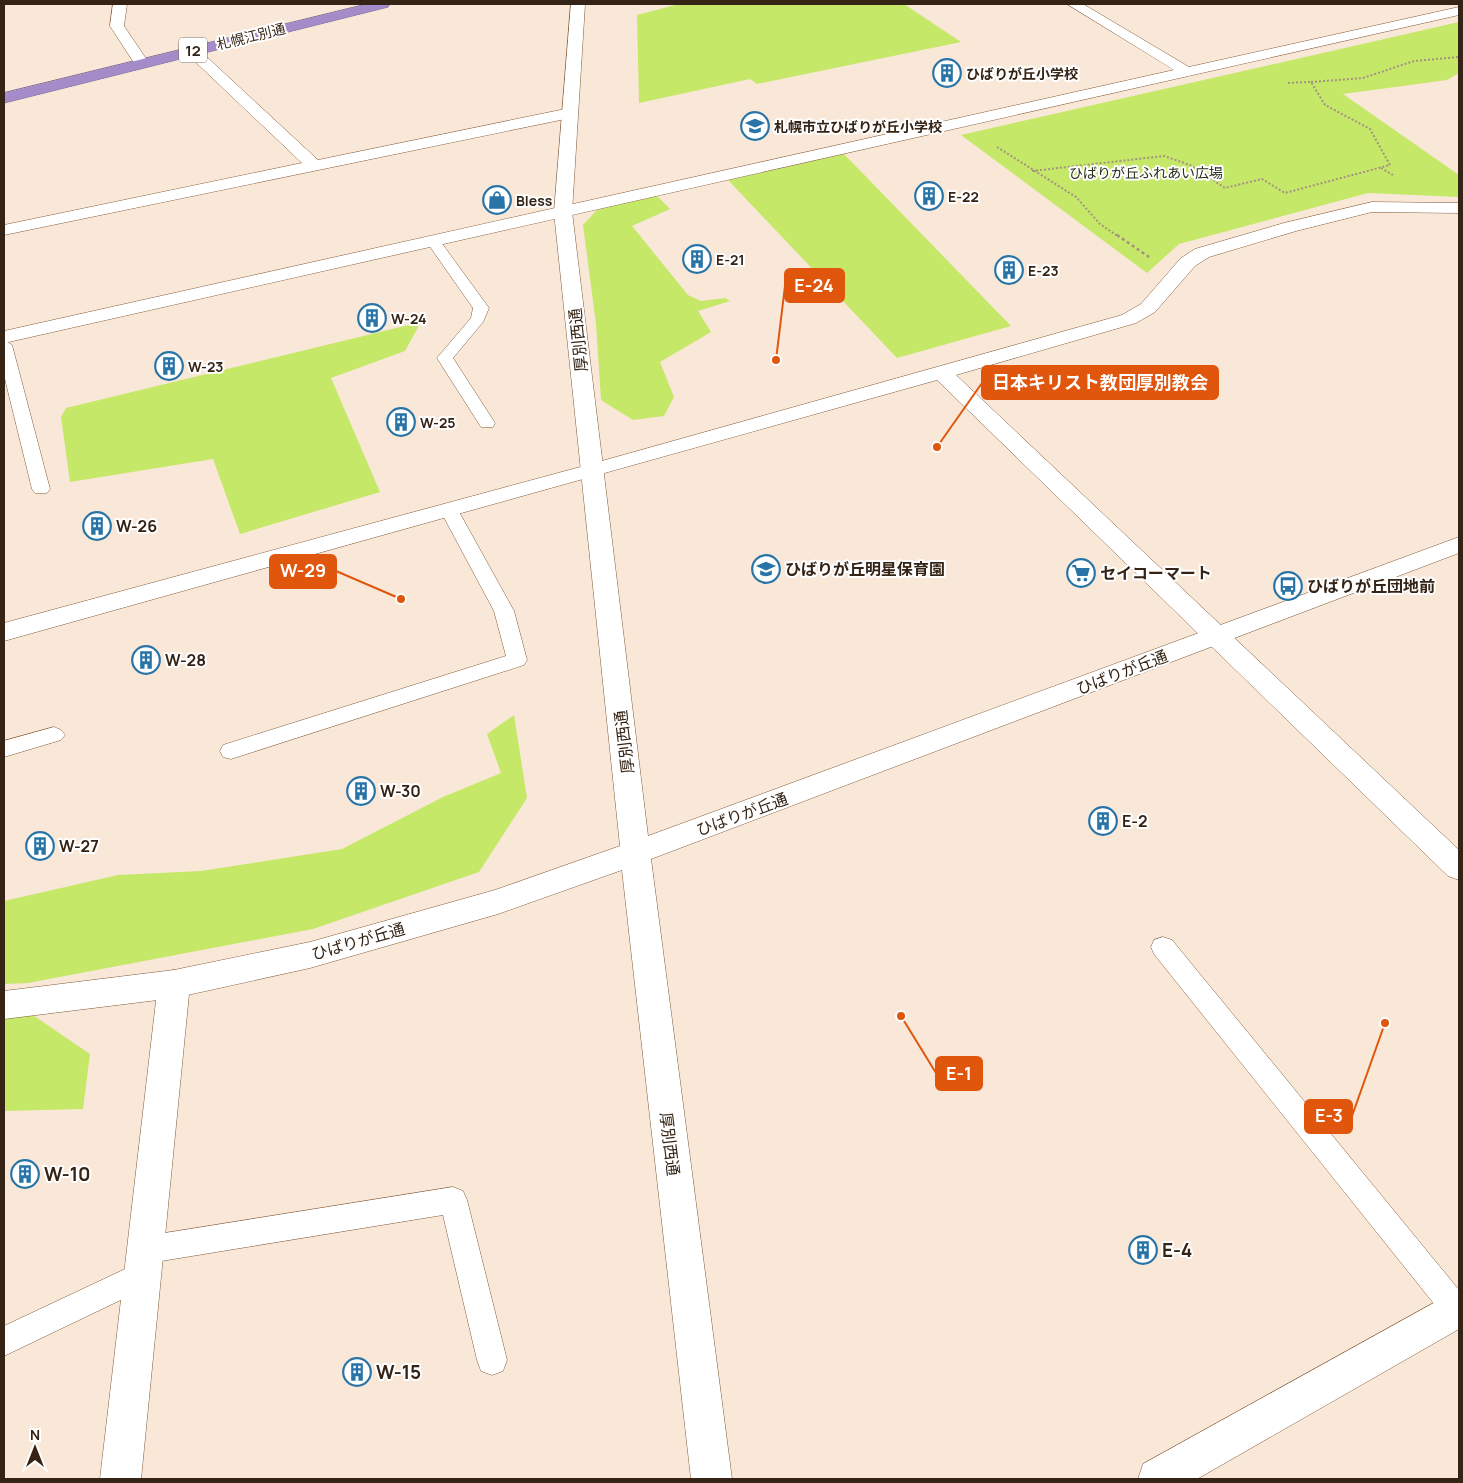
<svg xmlns="http://www.w3.org/2000/svg" width="1463" height="1483" font-family="Manrope,'Noto Sans JP',sans-serif">
  <style>
    .green { fill: #c6e868 }
    .lines { fill: none; stroke-linecap: round; stroke-linejoin: round }
    .lane-casing { stroke: #825b39; stroke-width: 1 }
    .street-casing { stroke: #825b39; stroke-width: 1 }
    .secondary-casing { stroke: #825b39; stroke-width: 1 }
    .highway-casing { stroke: #7d678a; stroke-width: 1 }
    .path-far1 { stroke: #a39283; stroke-width: 2; stroke-dasharray: 2 2; stroke-linecap: butt }
    .path { stroke: #a39283; stroke-width: 2.5; stroke-dasharray: 3 3; stroke-linecap: butt }
    .lane { fill: #fff; fill-rule: evenodd }
    .street { fill: #fff; fill-rule: evenodd }
    .secondary { fill: #fff; fill-rule: evenodd }
    .highway { fill: #a48bc9; fill-rule: evenodd }
    .labels { text-anchor: middle; dominant-baseline: central; stroke-width: 4; stroke-linejoin: round; paint-order: stroke }
    .far-street-label { font-size: 14px; fill: #352416; stroke: #fff }
    .far-poi-label { font-size: 14px; font-weight: bold; fill: #352416; stroke: #fff; text-anchor: start }
    .far-park-label { font-size: 14px; fill: #282f18; stroke: #fff }
    .shield { fill: #fff; stroke: #72665c; stroke-width: 1 }
    .shield-label { font-size: 15px; font-weight: bold; fill: #352416 }
    .street-label { font-size: 16px; fill: #352416; stroke: #fff }
    .poi-label { font-size: 16px; font-weight: bold; fill: #352416; stroke: #fff; text-anchor: start }
    .near-poi-label { font-size: 19px; font-weight: bold; fill: #352416; stroke: #fff; text-anchor: start }
    .leader { fill: none; stroke: #df560c; stroke-width: 2 }
    .callout-dot { fill: #df560c; stroke: #fff; stroke-width: 2 }
    .callout { fill: #df560c; stroke: #df560c; stroke-width: 2 }
    .callout-label { font-size: 18px; text-anchor: middle; font-weight: bold; fill: #fff }
  </style>
  <rect width="100%" height="100%" fill="#f9e7d8"/>
  <g class="green">
    <path d="M 679,4 L 904,4 L 961,42 L 757,84 L 750,79 L 639,103 L 637,15 Z"/>
    <path d="M 1459,22 L 1459,73 L 1447,80 L 1343,94 L 1459,175 L 1459,197 L 1368,193 L 1179,244 L 1147,273 L 961,135 Z"/>
    <path d="M 844,154 L 1011,326 L 897,358 L 728,180 Z"/>
    <path d="M 653,192 L 670,209 L 632,226 L 688,295 L 701,301 L 725,298 L 730,301 L 698,311 L 711,332 L 660,362 L 674,397 L 664,416 L 633,420 L 601,400 L 596,324 L 583,225 L 597,210 Z"/>
    <path d="M 421,322 L 405,351 L 331,378 L 380,492 L 240,534 L 213,459 L 70,482 L 61,417 L 66,408 Z"/>
    <path d="M 514,715 L 527,798 L 479,872 L 313,929 L 28,983 L 4,984 L 4,901 L 118,875 L 201,871 L 342,849 L 443,797 L 501,773 L 487,734 Z"/>
    <path d="M 21,1007 L 90,1054 L 83,1109 L 4,1111 L 4,1008 Z"/>
  </g>
  <g class="lines">
    <defs>
      <g id="lane">
        <path d="M 433,237 L 438,238 L 489,308 L 483,322 L 453,358 L 495,423 L 493,427 L 481,427 L 437,358 L 471,318 L 473,308 L 426,241 Z"/>
        <path d="M 4,340 L 12,345 L 50,489 L 47,493 L 35,493 L 32,489 L 4,375 Z"/>
        <path d="M 449,504 L 455,506 L 458,510 L 514,611 L 527,660 L 524,665 L 231,759 L 223,757 L 220,751 L 223,745 L 506,656 L 494,611 L 440,510 L 443,506 Z"/>
        <path d="M 54,727 L 61,730 L 65,735 L 61,740 L 4,757 L 4,741 Z"/>
        <path d="M 1163,937 L 1172,940 L 1459,1290 L 1459,1324 L 1447,1320 L 1154,954 L 1151,947 L 1154,940 Z"/>
        <path d="M 453,1187 L 463,1191 L 467,1200 L 507,1360 L 503,1371 L 492,1375 L 481,1371 L 477,1360 L 443,1215 L 149,1263 L 152,1265 L 156,1275 L 152,1285 L 4,1356 L 4,1326 L 140,1262 L 136,1260 L 132,1250 L 136,1240 L 146,1236 Z"/>
      </g>
      <g id="street">
        <path d="M 113,4 L 127,4 L 124,26 L 149,63 L 146,66 L 136,66 L 110,26 Z"/>
        <path d="M 1067,4 L 1083,4 L 1189,67 L 1459,7 L 1459,15 L 4,343 L 4,331 L 1174,70 Z"/>
        <path d="M 191,46 L 196,47 L 318,160 L 570,108 L 578,113 L 570,118 L 4,235 L 4,225 L 302,163 L 186,53 L 184,50 Z"/>
        <path d="M 1372,202 L 1459,203 L 1459,213 L 1372,212 L 1296,231 L 1209,257 L 1195,266 L 1155,312 L 1136,323 L 956,375 L 1459,850 L 1459,880 L 1448,876 L 937,380 L 4,641 L 4,623 L 584,466 L 1122,315 L 1141,304 L 1181,258 L 1195,249 L 1284,223 Z"/>
        <path d="M 174,970 L 185,974 L 190,984 L 141,1479 L 100,1479 L 158,984 L 163,974 Z"/>
        <path d="M 1459,1289 L 1459,1329 L 1197,1479 L 1138,1479 L 1143,1464 Z"/>
      </g>
      <path id="secondary" d="M 571,4 L 585,4 L 572,212 L 648,836 L 1459,537 L 1459,553 L 651,859 L 732,1479 L 691,1479 L 622,870 L 498,914 L 310,968 L 174,998 L 4,1019 L 4,991 L 174,970 L 310,942 L 495,890 L 620,846 L 554,212 Z"/>
      <path id="highway" d="M 367,4 L 390,4 L 388,7 L 4,103 L 4,93 Z"/>
    </defs>
    <use href="#lane" class="lane-casing"/>
    <use href="#street" class="street-casing"/>
    <use href="#secondary" class="secondary-casing"/>
    <use href="#highway" class="highway-casing"/>
    <g class="path-far1">
      <path d="M 1311,82 L 1363,78 L 1414,61 L 1459,57"/>
      <path d="M 997,147 L 1076,197 L 1100,224 L 1119,237"/>
      <path d="M 1381,168 L 1393,175"/>
      <path d="M 1032,171 L 1164,156 L 1190,165 L 1225,188 L 1262,179 L 1285,193 L 1390,165 L 1370,129 L 1325,105 L 1311,82 L 1287,83"/>
    </g>
    <path class="path" d="M 1117,235 L 1149,257"/>
    <use href="#lane" class="lane"/>
    <use href="#street" class="street"/>
    <use href="#secondary" class="secondary"/>
    <use href="#highway" class="highway"/>
  </g>
  <defs>
    <symbol id="building-ring" viewBox="-11 -11 22 22"><circle r="9.5" fill="#fff" stroke="#2874a7" stroke-width="1.5"/><path d="M-4-6H4V6H1V3H-1V6H-4ZM-2.5-4.3h1.7v1.8h-1.7ZM.8-4.3h1.7v1.8H.8ZM-2.5-1h1.7V.8h-1.7ZM.8-1h1.7V.8H.8Z" fill="#2874a7"/></symbol>
    <symbol id="school-ring" viewBox="-11 -11 22 22"><circle r="9.5" fill="#fff" stroke="#2874a7" stroke-width="1.5"/><path d="M0-5L7-2L0 1L-7-2ZM-4 1L0 2.5L4 1V4Q0 6-4 4Z" fill="#2874a7"/></symbol>
    <symbol id="shop-ring" viewBox="-11 -11 22 22"><circle r="9.5" fill="#fff" stroke="#2874a7" stroke-width="1.5"/><path d="M-5-2.5h2.3a2.7 3.5 0 0 1 5.4 0H5L5.5 6h-11ZM-1.5-2.5h3a1.5 2.3 0 0 0-3 0Z" fill="#2874a7"/></symbol>
    <symbol id="supermarket-ring" viewBox="-11 -11 22 22"><circle r="9.5" fill="#fff" stroke="#2874a7" stroke-width="1.5"/><path d="M-6-5.5h2.5l.6 2H6L4.5 2H-2.5L-4.4-4H-6ZM-1.5 3.2a1.3 1.3 0 1 0 .1 0ZM3 3.2a1.3 1.3 0 1 0 .1 0Z" fill="#2874a7"/></symbol>
    <symbol id="bus-ring" viewBox="-11 -11 22 22"><circle r="9.5" fill="#fff" stroke="#2874a7" stroke-width="1.5"/><path d="M-5-6H5V4H4V6H2V4H-2V6H-4V4H-5ZM-3.5-4V0h7V-4ZM-3.5 1.2v1.5H-2V1.2ZM2 1.2v1.5H3.5V1.2Z" fill="#2874a7"/></symbol>
  </defs>
  <g fill-rule="evenodd">
    <use href="#building-ring" x="931" y="57" width="32" height="32"/>
    <use href="#school-ring" x="739" y="110" width="32" height="32"/>
    <use href="#building-ring" x="913" y="180" width="32" height="32"/>
    <use href="#shop-ring" x="481" y="184" width="32" height="32"/>
    <use href="#building-ring" x="681" y="243" width="32" height="32"/>
    <use href="#building-ring" x="993" y="254" width="32" height="32"/>
    <use href="#building-ring" x="356" y="302" width="32" height="32"/>
    <use href="#building-ring" x="153" y="350" width="32" height="32"/>
    <use href="#building-ring" x="385" y="406" width="32" height="32"/>
    <use href="#building-ring" x="81" y="510" width="32" height="32"/>
    <use href="#school-ring" x="750" y="553" width="32" height="32"/>
    <use href="#supermarket-ring" x="1065" y="557" width="32" height="32"/>
    <use href="#bus-ring" x="1272" y="570" width="32" height="32"/>
    <use href="#building-ring" x="130" y="644" width="32" height="32"/>
    <use href="#building-ring" x="345" y="775" width="32" height="32"/>
    <use href="#building-ring" x="1087" y="805" width="32" height="32"/>
    <use href="#building-ring" x="24" y="830" width="32" height="32"/>
    <use href="#building-ring" x="9" y="1158" width="32" height="32"/>
    <use href="#building-ring" x="1127" y="1234" width="32" height="32"/>
    <use href="#building-ring" x="341" y="1356" width="32" height="32"/>
  </g>
  <g class="labels">
    <g class="far-street-label">
      <text transform="translate(251 36) rotate(-14)">札幌江別通</text>
    </g>
    <g class="far-poi-label">
      <text x="966" y="73">ひばりが丘小学校</text>
      <text x="774" y="126">札幌市立ひばりが丘小学校</text>
      <text x="948" y="196">E-22</text>
      <text x="516" y="200">Bless</text>
      <text x="716" y="259">E-21</text>
      <text x="1028" y="270">E-23</text>
      <text x="391" y="318">W-24</text>
      <text x="188" y="366">W-23</text>
      <text x="420" y="422">W-25</text>
    </g>
    <g class="far-park-label">
      <text x="1146" y="172">ひばりが丘ふれあい広場</text>
    </g>
    <rect class="shield" x="179" y="37.5" width="28" height="25" rx="4"/>
    <g class="shield-label">
      <text x="193" y="50">12</text>
    </g>
    <g class="street-label">
      <text transform="translate(578 340) rotate(-96)">厚別西通</text>
      <text transform="translate(1122 672) rotate(-21)">ひばりが丘通</text>
      <text transform="translate(624 742) rotate(-97)">厚別西通</text>
      <text transform="translate(742 814) rotate(-20)">ひばりが丘通</text>
      <text transform="translate(358 941) rotate(-16)">ひばりが丘通</text>
      <text transform="translate(670 1144) rotate(83)">厚別西通</text>
    </g>
    <g class="poi-label">
      <text x="116" y="526">W-26</text>
      <text x="785" y="569">ひばりが丘明星保育園</text>
      <text x="1100" y="573">セイコーマート</text>
      <text x="1307" y="586">ひばりが丘団地前</text>
      <text x="165" y="660">W-28</text>
      <text x="380" y="791">W-30</text>
      <text x="1122" y="821">E-2</text>
      <text x="59" y="846">W-27</text>
    </g>
    <g class="near-poi-label">
      <text x="44" y="1174">W-10</text>
      <text x="1162" y="1250">E-4</text>
      <text x="376" y="1372">W-15</text>
    </g>
  </g>
  <path class="leader" d="M776 360L785 286M937 447L982 383M401 599L336 571M901 1016L936 1073M1385 1023L1352 1116"/>
  <g class="callout-dot">
    <circle cx="776" cy="360" r="5"/>
    <circle cx="937" cy="447" r="5"/>
    <circle cx="401" cy="599" r="5"/>
    <circle cx="901" cy="1016" r="5"/>
    <circle cx="1385" cy="1023" r="5"/>
  </g>
  <g class="callout">
    <rect x="785" y="269" width="59" height="33" rx="5"/>
    <rect x="982" y="366" width="236" height="33" rx="5"/>
    <rect x="270" y="555" width="66" height="33" rx="5"/>
    <rect x="936" y="1057" width="46" height="33" rx="5"/>
    <rect x="1305" y="1100" width="47" height="33" rx="5"/>
  </g>
  <g class="callout-label">
    <text x="814" y="292">E-24</text>
    <text x="1100" y="389">日本キリスト教団厚別教会</text>
    <text x="303" y="577">W-29</text>
    <text x="959" y="1080">E-1</text>
    <text x="1329" y="1122">E-3</text>
  </g>
  <rect width="1463" height="1483" fill="none" stroke="#352416" stroke-width="10"/>
  <g transform="translate(35 1448)" stroke="#ffffff" stroke-width="4" paint-order="stroke">
  <path d="M0-4L9 19L0 12L-9 19Z" fill="#352416"/>
  <text y="-8" font-size="14" font-weight="bold" text-anchor="middle" fill="#352416">N</text>
  </g>
</svg>
